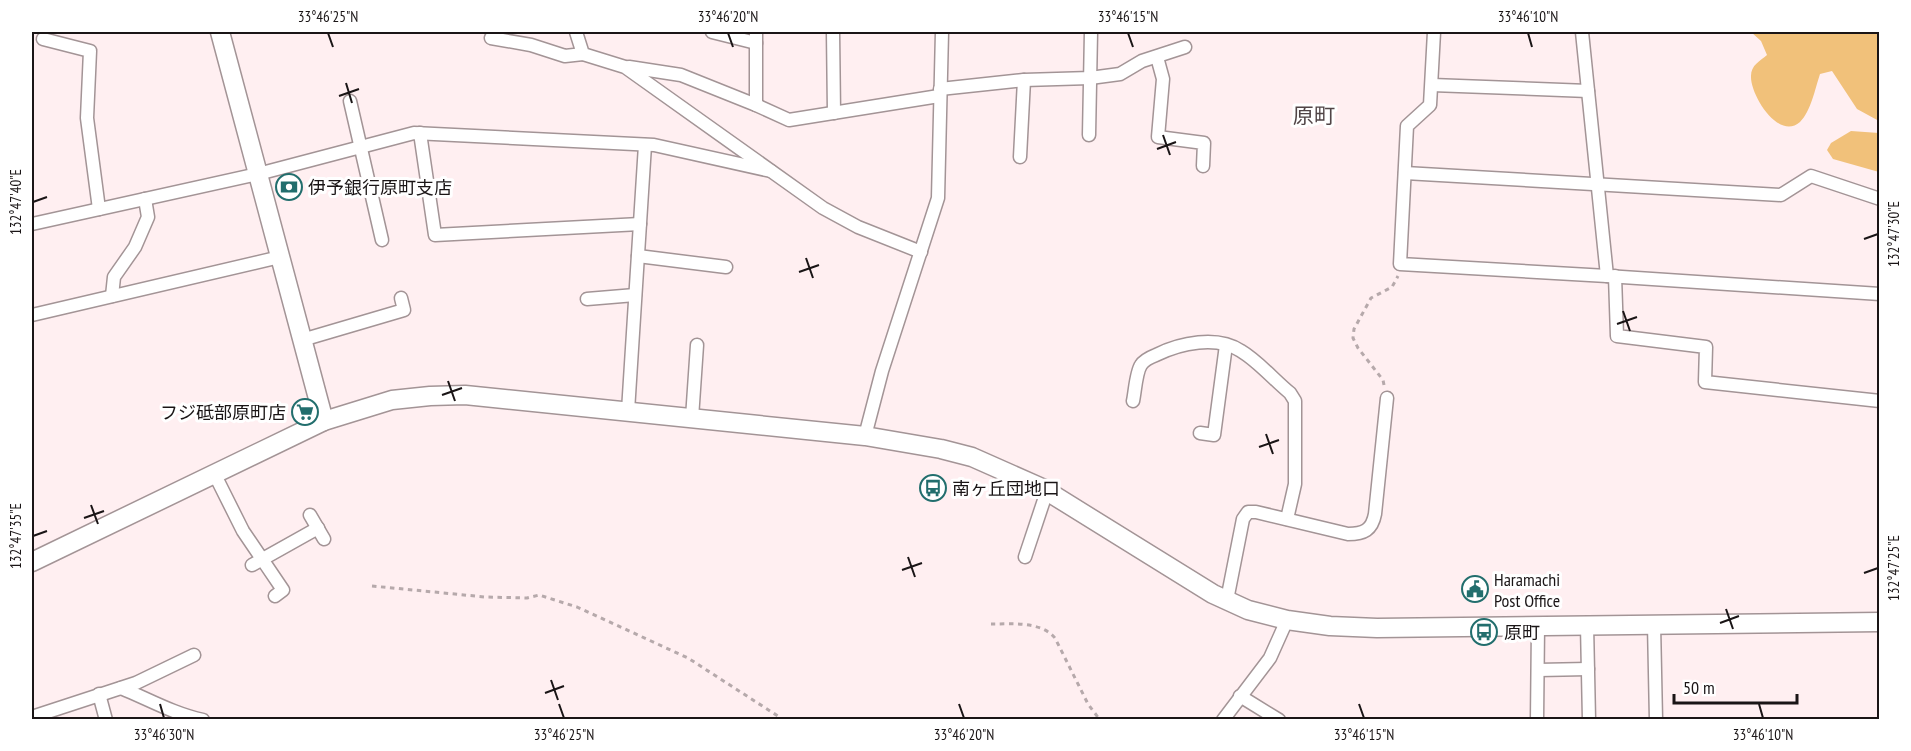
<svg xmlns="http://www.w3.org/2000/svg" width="1911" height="751" font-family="'PT Sans Narrow','Noto Sans JP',sans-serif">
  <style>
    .green { fill: #f1c17a }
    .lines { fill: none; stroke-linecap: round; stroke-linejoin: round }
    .street-casing { stroke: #a39496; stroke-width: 15 }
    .secondary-casing { stroke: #a39496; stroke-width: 21 }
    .path { stroke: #b6a9ab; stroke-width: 3; stroke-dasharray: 4.5 4.5; stroke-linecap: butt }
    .street { stroke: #fff; stroke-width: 12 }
    .secondary { stroke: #fff; stroke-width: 18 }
    .ticks { fill: none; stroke: #1a1516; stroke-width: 2 }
    .labels { text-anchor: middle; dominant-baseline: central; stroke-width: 6; stroke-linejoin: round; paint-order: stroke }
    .poi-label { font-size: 18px; fill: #1a1516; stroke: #fff; text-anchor: start }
    .quarter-label { font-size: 21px; fill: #504446; stroke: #fff }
    .neatline { fill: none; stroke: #1a1516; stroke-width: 2 }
    .ticks-label { font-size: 15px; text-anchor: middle; fill: #1a1516 }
  </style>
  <rect width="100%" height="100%" fill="#ffeff1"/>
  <g class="green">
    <path d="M 1751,32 L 1879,32 L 1879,121 L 1857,109 L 1832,71 L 1820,74 C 1815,89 1811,111 1800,122 C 1778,141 1750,94 1751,76 C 1751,65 1760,61 1767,55 L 1761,41 Z"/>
    <path d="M 1851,131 L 1879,133 L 1879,172 L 1833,159 L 1827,150 L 1831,143 Z"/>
  </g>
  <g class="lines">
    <defs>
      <g id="street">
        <path d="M 576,32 L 583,54 L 625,67 L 823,208 L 858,227 L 921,252"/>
        <path d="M 712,32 L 756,43"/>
        <path d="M 756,32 L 756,105"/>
        <path d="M 833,32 L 834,113"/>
        <path d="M 1434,32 L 1430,105 L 1407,126 L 1400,264 L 1607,276 L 1880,294"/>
        <path d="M 1582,32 L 1607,276"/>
        <path d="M 491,38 L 531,45 L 565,56 L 583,54"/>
        <path d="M 43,39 L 90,51 L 87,118 L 99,209"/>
        <path d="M 1157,57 L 1163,79 L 1158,137 L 1204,143 L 1203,166"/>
        <path d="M 629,67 L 681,75 L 756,105 L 789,120 L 939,96"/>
        <path d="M 1432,85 L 1588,91"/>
        <path d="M 940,89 L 1024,80 L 1090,78 L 1120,74 L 1142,61 L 1185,47"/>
        <path d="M 350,101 L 382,240"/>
        <path d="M 420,133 L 435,235 L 640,224"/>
        <path d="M 1089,135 L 1091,32"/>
        <path d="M 1020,157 L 1024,80"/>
        <path d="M 1405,173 L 1781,195 L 1811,176 L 1880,199"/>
        <path d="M 32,224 L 258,174 L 414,133 L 654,145 L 771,171"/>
        <path d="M 638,256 L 726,267"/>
        <path d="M 1615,276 L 1617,336 L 1706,347 L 1705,382 L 1880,401"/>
        <path d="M 112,296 L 114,277 L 135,247 L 148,217 L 145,199"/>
        <path d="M 587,299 L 635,295"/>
        <path d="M 32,315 L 280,257"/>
        <path d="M 302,340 L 404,310 L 401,298"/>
        <path d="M 1133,401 C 1135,392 1136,372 1141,365 C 1144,360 1151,357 1156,355 C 1180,343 1217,335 1241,351 C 1258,361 1274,380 1290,393 L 1295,401 L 1295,484 L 1287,519"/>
        <path d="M 628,411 L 645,145"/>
        <path d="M 692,418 L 697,345"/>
        <path d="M 1200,433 L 1214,435 L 1226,345"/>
        <path d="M 865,436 L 882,371 L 938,198 L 942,32"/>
        <path d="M 214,473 L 243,531 L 283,590 L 275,596"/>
        <path d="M 310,515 L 324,539"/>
        <path d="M 1025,557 L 1047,491"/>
        <path d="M 252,565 L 318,528"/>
        <path d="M 1227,600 L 1243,519 L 1248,512 L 1256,512 L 1348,534 C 1364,534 1372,530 1375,514 L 1387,398"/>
        <path d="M 1654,624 L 1656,720"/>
        <path d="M 1587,625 L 1589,720"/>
        <path d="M 1538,670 L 1588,669"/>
        <path d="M 121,688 C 148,699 174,714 203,720"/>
        <path d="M 99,694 L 106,720"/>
        <path d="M 1240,696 L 1279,720"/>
        <path d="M 32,717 L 136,683 L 194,655"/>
        <path d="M 1223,720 L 1270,658 L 1287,620"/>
        <path d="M 1537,720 L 1538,626"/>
      </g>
      <g id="secondary">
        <path d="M 220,32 L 324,421"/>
        <path d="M 32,562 L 324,421 L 392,400 L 430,396 L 465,395 L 865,436 L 941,449 L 972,457 L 1042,488 L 1213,594 L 1248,610 L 1287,620 L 1330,626 L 1377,628 L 1880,622"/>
      </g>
    </defs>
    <use href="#street" class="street-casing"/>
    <use href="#secondary" class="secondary-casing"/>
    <g class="path">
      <path d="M 1384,385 L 1383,380 L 1358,348 L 1353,338 L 1354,329 L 1371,298 L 1392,287 L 1398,276"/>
      <path d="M 372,586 L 485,597 L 527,598 L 539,595 L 577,607 L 688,658 L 784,720"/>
      <path d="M 991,624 C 1011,624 1041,621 1055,638 L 1088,704 L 1100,720"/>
    </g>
    <use href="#street" class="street"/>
    <use href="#secondary" class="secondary"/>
  </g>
  <path class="ticks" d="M 328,33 L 333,47M 728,33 L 733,47M 1128,33 L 1133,47M 1528,33 L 1532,47M 346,83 L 352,103M 339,96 L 359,89M 1163,135 L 1170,155M 1157,149 L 1176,142M 33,202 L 47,197M 1864,239 L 1878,234M 806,258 L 813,278M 799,272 L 819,265M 1623,311 L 1630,331M 1617,324 L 1637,317M 448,381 L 455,401M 442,395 L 462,388M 1266,434 L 1273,454M 1259,447 L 1279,440M 91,505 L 98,524M 84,518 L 104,511M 33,536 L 47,531M 908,557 L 915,577M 902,570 L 922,563M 1864,573 L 1878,568M 1726,609 L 1733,629M 1720,623 L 1739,616M 551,680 L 558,700M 545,693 L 564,686M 160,704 L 164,718M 559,704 L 564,718M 959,704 L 964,718M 1359,704 L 1364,718M 1759,704 L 1763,718"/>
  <defs>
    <symbol id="bank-ring" viewBox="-11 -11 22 22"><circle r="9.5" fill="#fff" stroke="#226e6d" stroke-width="1.5"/><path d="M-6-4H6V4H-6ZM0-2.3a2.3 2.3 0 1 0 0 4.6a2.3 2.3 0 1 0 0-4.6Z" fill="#226e6d"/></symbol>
    <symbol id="supermarket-ring" viewBox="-11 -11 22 22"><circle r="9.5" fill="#fff" stroke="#226e6d" stroke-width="1.5"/><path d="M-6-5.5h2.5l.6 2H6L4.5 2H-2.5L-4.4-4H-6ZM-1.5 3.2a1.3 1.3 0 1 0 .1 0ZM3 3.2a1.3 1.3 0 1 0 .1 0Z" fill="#226e6d"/></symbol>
    <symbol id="bus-ring" viewBox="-11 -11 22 22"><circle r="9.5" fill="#fff" stroke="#226e6d" stroke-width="1.5"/><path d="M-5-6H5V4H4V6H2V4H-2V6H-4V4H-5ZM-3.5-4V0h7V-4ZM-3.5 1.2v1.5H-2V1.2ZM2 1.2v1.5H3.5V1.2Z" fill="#226e6d"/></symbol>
    <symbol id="civic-ring" viewBox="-11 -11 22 22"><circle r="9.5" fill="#fff" stroke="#226e6d" stroke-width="1.5"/><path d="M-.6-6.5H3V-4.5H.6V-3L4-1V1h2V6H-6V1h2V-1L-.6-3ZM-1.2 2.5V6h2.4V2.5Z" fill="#226e6d"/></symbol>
  </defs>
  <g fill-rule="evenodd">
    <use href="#bank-ring" x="274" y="172" width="30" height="30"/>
    <use href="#supermarket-ring" x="290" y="397" width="30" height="30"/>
    <use href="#bus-ring" x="918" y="473" width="30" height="30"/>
    <use href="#civic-ring" x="1460" y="574" width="30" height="30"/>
    <use href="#bus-ring" x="1469" y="617" width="30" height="30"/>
  </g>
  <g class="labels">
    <g class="poi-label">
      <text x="308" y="187">伊予銀行原町支店</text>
      <text x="286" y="412" text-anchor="end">フジ砥部原町店</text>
      <text x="952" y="488">南ヶ丘団地口</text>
      <text x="1494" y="579">Haramachi<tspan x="1494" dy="21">Post Office</tspan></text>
      <text x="1504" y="632">原町</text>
    </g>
    <g class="quarter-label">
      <text x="1314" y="115">原町</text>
    </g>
  </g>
  <rect width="1911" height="751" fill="none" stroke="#ffffff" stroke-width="66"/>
  <path d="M1674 694v9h123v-9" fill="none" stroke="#1a1516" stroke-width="3"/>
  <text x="1683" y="694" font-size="18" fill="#1a1516" stroke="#ffffff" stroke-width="4.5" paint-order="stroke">50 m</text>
  <rect x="33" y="33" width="1845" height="685" class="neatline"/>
  <g class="ticks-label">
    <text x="328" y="22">33°46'25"N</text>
    <text x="728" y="22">33°46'20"N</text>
    <text x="1128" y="22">33°46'15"N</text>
    <text x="1528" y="22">33°46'10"N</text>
    <text transform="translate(16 202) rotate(-90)" y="5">132°47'40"E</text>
    <text transform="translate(1894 234) rotate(-90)" y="5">132°47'30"E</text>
    <text transform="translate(16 536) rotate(-90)" y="5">132°47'35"E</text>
    <text transform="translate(1894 568) rotate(-90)" y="5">132°47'25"E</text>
    <text x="164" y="740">33°46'30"N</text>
    <text x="564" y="740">33°46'25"N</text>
    <text x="964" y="740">33°46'20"N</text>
    <text x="1364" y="740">33°46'15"N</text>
    <text x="1763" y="740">33°46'10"N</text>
  </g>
</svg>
